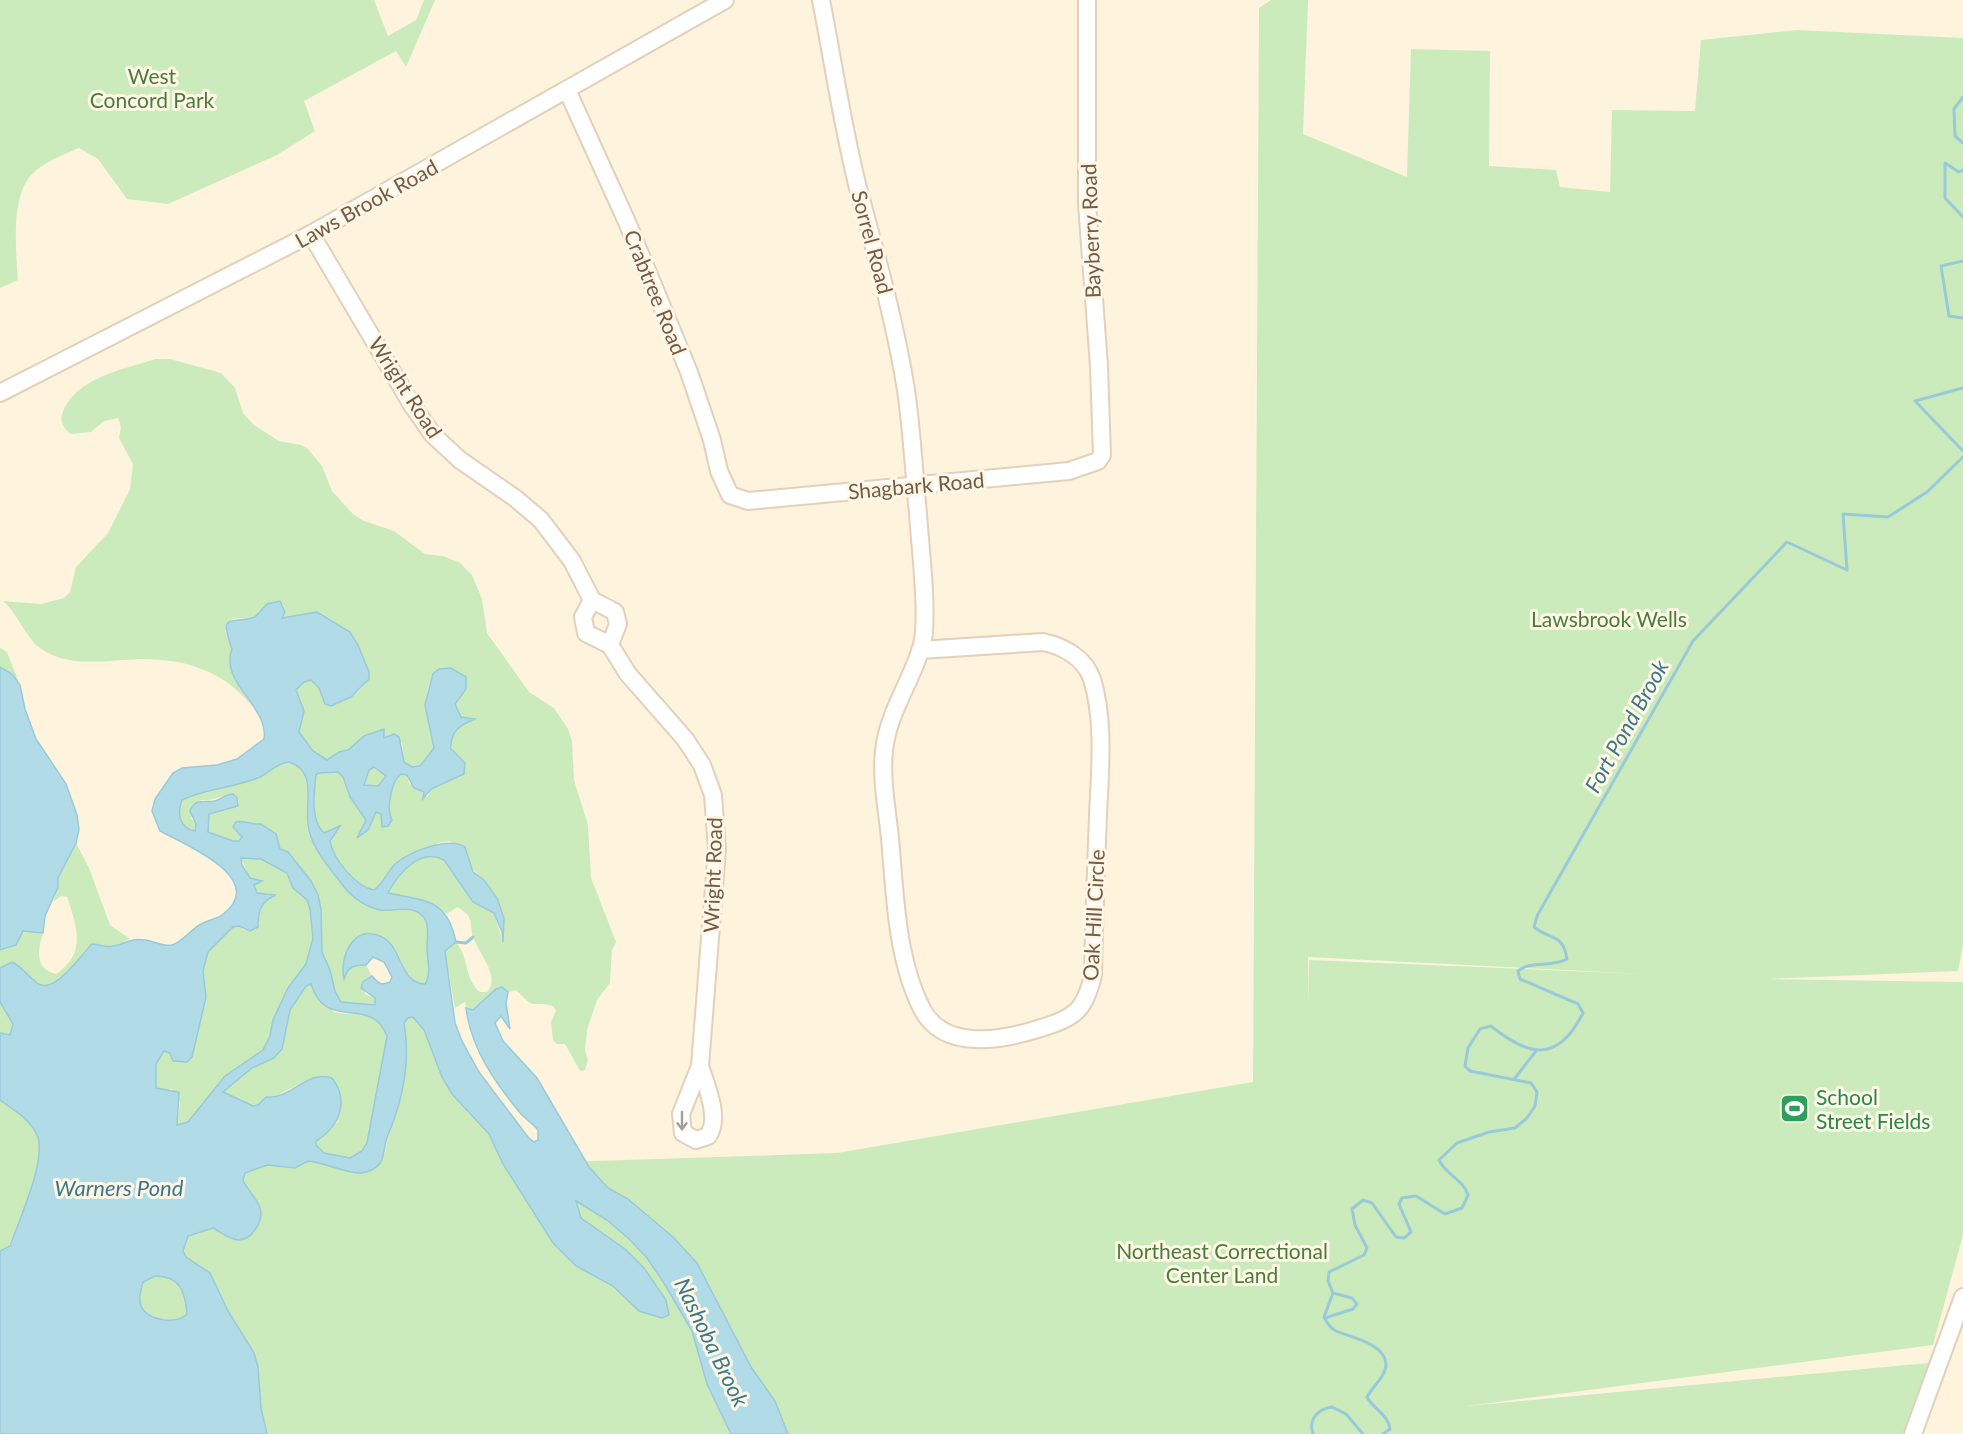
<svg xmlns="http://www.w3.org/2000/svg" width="1963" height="1434" font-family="Lato,sans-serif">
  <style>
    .green { fill: #ccebbc; fill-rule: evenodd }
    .water { fill: #b2dbe8; stroke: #98cada; stroke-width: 1.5; fill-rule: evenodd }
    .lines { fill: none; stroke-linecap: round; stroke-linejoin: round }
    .stream { stroke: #98cada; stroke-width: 3 }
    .minor-casing { stroke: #e2d0ba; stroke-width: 20 }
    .minor { stroke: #fff; stroke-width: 16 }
    .oneway { stroke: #ac9c8f }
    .labels { text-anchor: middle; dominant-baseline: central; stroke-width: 6; stroke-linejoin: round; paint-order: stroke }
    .park-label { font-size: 21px; fill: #4a7c3c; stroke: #fff7e6 }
    .street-label { font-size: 21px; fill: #755a45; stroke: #fff7e6 }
    .leisure-label { font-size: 21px; fill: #27864d; stroke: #fff7e6; text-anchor: start }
    .water-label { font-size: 22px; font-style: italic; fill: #3d778b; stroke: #fff7e6 }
  </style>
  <rect width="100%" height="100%" fill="#fef4de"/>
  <g class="green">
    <path d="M 0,0 L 374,0 L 388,36 L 416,20 L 424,0 L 435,0 L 406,67 L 396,51 L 304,101 L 315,131 L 277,155 L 168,204 L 127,199 L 98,159 L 79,148 C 62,155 39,164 28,179 C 11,203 16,252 18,280 L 0,288 Z"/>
    <path d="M 1271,0 L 1308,0 L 1303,134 L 1407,177 L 1411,49 L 1490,51 L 1489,166 L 1556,170 L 1560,187 L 1610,192 L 1612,110 L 1695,111 L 1701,40 L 1797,30 L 1963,38 L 1963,945 L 1958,971 L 1767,979 L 1963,982 L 1963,1235 L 1933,1345 L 1467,1406 L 1939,1362 L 1907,1434 L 267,1434 L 261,1408 L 258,1367 L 254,1353 L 228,1311 L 210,1273 L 186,1257 L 182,1251 L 188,1236 L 213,1228 L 237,1240 L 243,1240 L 254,1197 L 243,1180 L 245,1173 L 267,1165 L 295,1168 L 308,1161 L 338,1166 L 351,1173 L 385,1154 C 387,1135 395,1119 400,1101 C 407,1077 408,1047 404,1023 L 408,1018 L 413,1017 L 419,1021 L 452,1094 L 489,1134 L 504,1164 L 837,1153 L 1253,1082 L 1259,8 ZM 1308,957 L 1644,974 L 1309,960 L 1309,1006 Z"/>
    <path d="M 156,359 L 170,359 L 221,373 L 235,388 L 243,413 L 254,425 L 279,441 L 301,445 L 308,449 L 322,466 L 332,491 L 353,514 L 364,521 L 394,531 L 425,554 L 443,556 L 460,563 L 472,575 L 482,599 L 487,633 L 529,692 L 554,708 L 568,729 L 572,741 L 574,780 L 588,825 L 591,878 L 616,942 L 612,950 L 610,983 L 597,1000 L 587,1030 L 585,1050 L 588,1060 L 585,1070 L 580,1071 L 565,1044 L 557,1044 L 553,1040 L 551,1022 L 556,1011 L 553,1006 C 527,1000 538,1012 516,990 L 508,992 L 502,987 L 496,989 L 473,1010 L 466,1008 L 465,1002 L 455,1008 L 445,951 L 456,942 C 469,957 464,979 480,992 L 487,992 C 501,977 479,954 474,939 C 468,924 476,917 457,907 L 447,914 L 428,902 L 388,893 C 396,878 425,842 445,861 C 453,869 457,882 465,891 C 475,901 484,905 494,913 L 502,939 C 504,916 501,898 484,881 C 473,869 471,871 468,853 L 450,841 L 438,843 L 418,853 L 374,890 C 356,887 333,859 330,841 L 338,827 L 323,833 C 310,820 315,792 316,775 L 319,773 L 338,772 L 343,776 L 350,797 L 366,820 L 359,836 L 368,830 L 376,812 L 381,813 L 388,826 L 392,820 C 386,808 390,782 401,773 L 407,775 L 409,783 L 424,793 L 423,798 L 428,796 L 431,789 L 459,777 C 454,746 440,736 474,719 L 461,717 L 455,704 L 466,689 L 430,682 L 425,705 L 434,748 L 420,767 L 412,767 L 404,761 L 402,743 L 384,738 L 384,729 L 364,736 L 348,751 L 339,752 L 327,760 L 313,751 L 299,732 L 304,711 L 296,690 L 304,682 L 311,680 L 319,688 L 325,704 C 341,708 369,689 369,672 L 350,632 L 321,614 L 317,613 L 281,618 L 284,606 L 279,601 L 259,611 L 255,617 L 232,619 L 225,631 L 232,649 C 224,668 241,688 251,705 C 222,670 185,659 140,659 C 108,660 68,669 40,648 C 26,638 18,614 3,601 L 41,604 L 64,598 L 70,592 L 76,567 L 108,533 L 130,489 L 133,464 L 119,438 L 121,427 L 118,418 L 104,421 L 91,432 L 71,434 C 64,429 60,423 62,414 C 74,378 124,369 156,359 Z"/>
    <path d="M 0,648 L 7,652 L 20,685 L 12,674 L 0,667 Z"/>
    <path d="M 289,762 C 321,772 301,809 309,834 C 316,853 333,872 345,888 C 353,898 366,907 380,910 C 395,912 417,902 426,921 C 429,929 427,939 427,948 C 427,960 432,973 425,984 C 405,984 406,966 397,953 C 392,946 385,940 379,935 L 347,970 L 354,965 L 366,965 L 372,976 L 363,982 L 365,994 L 375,998 L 375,1005 L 341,1002 L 335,991 L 330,970 L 322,952 L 322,927 L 278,845 L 261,824 L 233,827 L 242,837 L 239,841 L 233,841 L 208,832 L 208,814 L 220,809 L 226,810 L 239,802 L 233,794 C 220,795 216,801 201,800 L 191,818 L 196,824 L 194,831 C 179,828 177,813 182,800 C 206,788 235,788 259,777 C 270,772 276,763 289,762 Z"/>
    <path d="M 374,767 L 386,775 L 378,786 L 364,785 L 368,770 Z"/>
    <path d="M 76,843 L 89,868 L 110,925 L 130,939 C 125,941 119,945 113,946 C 102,948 95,941 86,949 C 73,964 62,987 39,985 L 26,972 L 0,968 L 0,950 L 7,949 L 23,931 L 43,933 C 38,950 34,968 56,974 C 87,954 77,927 67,897 L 62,896 L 54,901 L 58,879 Z"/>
    <path d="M 241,858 L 261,859 L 287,873 L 293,888 L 307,900 L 310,909 L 313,938 L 306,964 L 288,988 L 273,1020 L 270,1037 L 263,1050 L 225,1076 L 188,1122 L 177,1125 L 180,1102 L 172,1089 L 162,1091 L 156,1088 L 155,1064 L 164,1051 L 192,1057 L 206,997 L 203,971 L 208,952 L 233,927 L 239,926 L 244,930 L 258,927 L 261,906 L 269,893 L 257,893 L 254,885 L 261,882 L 250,878 Z"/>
    <path d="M 311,984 L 334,1012 C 359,1018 375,1005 387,1036 L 367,1143 L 362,1151 L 350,1158 L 324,1153 L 316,1145 L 315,1141 L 338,1121 L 311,1078 L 258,1105 L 253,1106 L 222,1092 L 252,1068 L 274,1058 L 282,1049 L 290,1010 L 306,986 Z"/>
    <path d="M 0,1002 L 14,1024 L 10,1035 L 0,1033 Z"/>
    <path d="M 0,1100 C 14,1110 30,1119 37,1135 C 48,1158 18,1222 9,1246 L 0,1251 Z"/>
    <path d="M 155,1276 C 180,1276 185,1291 187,1314 C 177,1325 147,1321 141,1306 C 138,1297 141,1290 143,1282 Z"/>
  </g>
  <g class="water">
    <path d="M 280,601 L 285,612 L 282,618 L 317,612 L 350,632 L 358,645 L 369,672 L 369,679 L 351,697 L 331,706 L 325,704 L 319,688 L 311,680 L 304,682 L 296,690 L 304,711 L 299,732 L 313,751 L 327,760 L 339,752 L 348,750 L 364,736 L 384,729 L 384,738 L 394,734 L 399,737 L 404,762 L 412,767 L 420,766 L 434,748 L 425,705 L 433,674 L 439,669 L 451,668 L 466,677 L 466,689 L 455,704 L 461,717 L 475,719 C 460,725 450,731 451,749 L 465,763 L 464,774 L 431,789 L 423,799 L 424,792 L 414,788 L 407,775 L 401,774 C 391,782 386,809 392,820 L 388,826 L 382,827 L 381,814 L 376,812 L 368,830 L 357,838 L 366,820 L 350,797 L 343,777 L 338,772 L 319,773 L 316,775 C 314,792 310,821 324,833 L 340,826 L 330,841 C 333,859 356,887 374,890 C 384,883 387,872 395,864 C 409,852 448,836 465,847 L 473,872 L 484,880 L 497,898 L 504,918 L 503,942 L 502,932 L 494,913 L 473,902 L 444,860 C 420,847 398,874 388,893 C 425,901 447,898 456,942 L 445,951 L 455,1023 L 462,1041 L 479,1072 L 528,1137 L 534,1142 L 538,1140 L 538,1130 C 533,1124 527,1120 521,1114 C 496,1084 471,1049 466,1008 L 473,1010 L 496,989 L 502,987 L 508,992 L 506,1003 L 510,1029 L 501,1016 L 495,1023 L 503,1041 L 537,1078 L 589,1167 L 608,1188 L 628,1199 L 673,1237 L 697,1263 L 751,1367 L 775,1401 L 788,1434 L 731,1434 L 707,1384 L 692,1331 L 664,1283 L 647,1258 L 628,1238 L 607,1220 L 576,1201 L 581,1218 L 625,1249 L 644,1268 L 666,1300 L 669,1315 L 662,1318 L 639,1311 L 613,1286 L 576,1266 L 553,1243 L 503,1164 L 489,1134 L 452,1094 L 442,1077 L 424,1030 L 413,1017 L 408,1018 L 404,1023 C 411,1062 403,1099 388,1135 C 381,1152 389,1167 362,1173 C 351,1175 323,1162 308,1161 L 295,1168 L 267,1165 L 245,1173 L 243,1180 C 247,1190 257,1198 260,1208 C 264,1220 252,1240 239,1240 C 231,1240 220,1232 213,1228 L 188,1236 L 183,1251 L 186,1257 L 210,1273 L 228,1311 L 254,1353 L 258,1367 L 261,1408 L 267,1434 L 0,1434 L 0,1251 L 10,1246 C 18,1222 48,1158 37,1135 C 30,1119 14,1110 0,1100 L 0,1033 L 10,1035 L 13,1024 L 0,1002 L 0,968 L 12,962 C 21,966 28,976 37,983 C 55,996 81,954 92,944 C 99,944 106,948 114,946 C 128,943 129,938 145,940 C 153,941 164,947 172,945 C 183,942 191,929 201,924 C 208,920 216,919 222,915 C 271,879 182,843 160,831 L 152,811 L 155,799 L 173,773 L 182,768 L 217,765 L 237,759 L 264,739 C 269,706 219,683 232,649 C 219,612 229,625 255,617 L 267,604 ZM 289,762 C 321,772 301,809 310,834 C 316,854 333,872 345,888 C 353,898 366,907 380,910 C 395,912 417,902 426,921 C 429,929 427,939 427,948 C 427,960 432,973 425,984 C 399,984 403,945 380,936 C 353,924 339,958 344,979 C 348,966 354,965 366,965 L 373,957 L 384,962 L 392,977 L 390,982 C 381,986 378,983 372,976 L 363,982 L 361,988 L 375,998 L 375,1005 L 341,1002 L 335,991 L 330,970 L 322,952 L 321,909 L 318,895 L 311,881 L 288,852 L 280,849 L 276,834 L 261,824 C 252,825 244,820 236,822 L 233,827 L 242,837 L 239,841 L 233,841 L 208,832 L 209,814 L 238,806 L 237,798 L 233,794 C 225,794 222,799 215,801 C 204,803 195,798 190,811 L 196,824 L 195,831 C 179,828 177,813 182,800 C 206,788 235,788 260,777 C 270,772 277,763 289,762 ZM 374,767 L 386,776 L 378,786 L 364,785 L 369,770 ZM 241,858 L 261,859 L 287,873 L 293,888 L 307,900 L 310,909 L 313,938 L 306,964 L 288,988 L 273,1020 L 270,1036 L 263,1050 L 225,1076 L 188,1122 L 177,1125 L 179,1092 L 156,1088 L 156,1064 L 164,1051 L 170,1053 L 173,1061 L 187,1062 L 192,1057 L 206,997 L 203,971 L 208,952 L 233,927 L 239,926 L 250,931 L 258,927 C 258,911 261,901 276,895 L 257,893 L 254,885 L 262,881 L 250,878 L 242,865 ZM 311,984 C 326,1033 371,994 387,1036 L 367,1143 L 362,1151 L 350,1158 L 324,1153 L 316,1145 L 316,1141 C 339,1127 350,1101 332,1078 C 307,1069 291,1100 266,1097 L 258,1105 L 253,1106 L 223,1092 L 252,1068 L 274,1058 L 282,1049 L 290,1010 L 306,986 ZM 155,1276 C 180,1276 185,1291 187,1314 C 177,1325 147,1321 141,1306 C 138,1298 141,1290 143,1282 Z"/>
    <path d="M 0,667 L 12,674 L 20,685 L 25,709 L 36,739 L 66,784 L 77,815 L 79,829 L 76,843 L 58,878 L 58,887 L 45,916 L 43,933 L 23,931 L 16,945 L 0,950 Z"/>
  </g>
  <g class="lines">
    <g class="stream">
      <path d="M 1963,97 L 1954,109 L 1955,136 L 1963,143"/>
      <path d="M 1963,170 L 1959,172 L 1945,163 L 1945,198 L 1963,217"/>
      <path d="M 1963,261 L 1941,266 L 1949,316 L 1963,318"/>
      <path d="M 1963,388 L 1915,401 L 1963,451"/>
      <path d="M 456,942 L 466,943 L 473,937"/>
      <path d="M 1515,1078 L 1536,1051"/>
      <path d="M 1325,1318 L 1353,1309 L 1357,1304 L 1352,1298 L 1333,1293"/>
      <path d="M 1313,1434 C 1308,1419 1318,1409 1332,1407 L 1346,1414 L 1363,1434"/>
      <path d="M 1383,1434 L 1390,1429 C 1388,1414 1373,1409 1367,1397 C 1373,1386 1386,1376 1386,1364 C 1385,1343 1349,1337 1336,1331 C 1330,1328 1327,1323 1324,1317 L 1333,1293 L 1328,1281 L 1329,1272 L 1364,1255 L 1367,1248 L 1355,1225 L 1352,1209 L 1363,1200 L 1372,1203 L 1396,1237 L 1404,1238 L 1411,1232 L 1399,1204 L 1402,1198 L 1416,1196 L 1445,1214 L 1462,1208 L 1468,1195 C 1464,1180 1446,1175 1439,1160 L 1457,1143 L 1489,1132 L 1515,1128 L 1527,1118 L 1535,1106 L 1537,1092 L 1531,1083 L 1470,1071 L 1465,1066 L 1468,1048 L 1480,1029 L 1491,1026 C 1529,1057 1558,1063 1583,1013 L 1578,1004 L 1520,979 L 1518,971 C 1531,960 1551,968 1567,959 C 1563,933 1551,941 1534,927 L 1537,916 L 1693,641 L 1787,542 L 1847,570 L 1843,514 L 1888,517 L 1927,492 L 1963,457"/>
    </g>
    <defs>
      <g id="minor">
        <path d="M 821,0 C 833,61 842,123 857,184 C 875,252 895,320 906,390 C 912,431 914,473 918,514 C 920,546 929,617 922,645 C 912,681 888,712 884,751 C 881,779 887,810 890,838 C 895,893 896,958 922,1009 C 944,1052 1004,1040 1041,1028 C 1075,1018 1085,1010 1093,975 C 1094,922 1096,868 1098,815 C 1100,771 1105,721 1092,679 C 1085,658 1063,646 1043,642 L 920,650"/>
        <path d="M 567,90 L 627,222 L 689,372 L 712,440 L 719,471 L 730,495 L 748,501 L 1069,471 L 1098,461 L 1102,455 L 1099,366 L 1087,204 L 1087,0"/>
        <path d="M 311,234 L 412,405 L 433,435 L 460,460 L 515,498 L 541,520 L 572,561 L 592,600 L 615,612 L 618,624 L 610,645"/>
        <path d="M 0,393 L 311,234 L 725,0"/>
        <path d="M 592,600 L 583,617 L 586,633 L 610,645 L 628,674 L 685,739 L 702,765 L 713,795 L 717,849 L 700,1066 L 681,1114 L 683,1133 L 696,1140 L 708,1136 C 721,1118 706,1085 700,1066"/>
        <path d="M 1913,1434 L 1963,1297"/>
      </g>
    </defs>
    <use href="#minor" class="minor-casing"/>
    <use href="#minor" class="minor"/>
  </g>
  <defs><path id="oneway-shaft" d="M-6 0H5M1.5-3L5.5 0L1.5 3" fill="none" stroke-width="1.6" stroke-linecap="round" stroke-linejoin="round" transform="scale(1.5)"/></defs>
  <use class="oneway" href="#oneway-shaft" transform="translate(682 1121) rotate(90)"/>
  <defs>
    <symbol id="stadium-square" viewBox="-11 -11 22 22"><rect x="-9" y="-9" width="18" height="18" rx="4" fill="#2e9e5b" stroke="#fff7e6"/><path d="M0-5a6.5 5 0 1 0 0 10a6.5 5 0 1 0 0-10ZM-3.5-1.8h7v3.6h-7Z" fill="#fff"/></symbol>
  </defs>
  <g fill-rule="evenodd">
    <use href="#stadium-square" x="1778" y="1092" width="33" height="33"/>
  </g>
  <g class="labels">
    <g class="park-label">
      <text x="152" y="75">West<tspan x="152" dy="24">Concord Park</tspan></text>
      <text x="1609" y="618">Lawsbrook Wells</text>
      <text x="1222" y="1250">Northeast Correctional<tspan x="1222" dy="24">Center Land</tspan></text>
    </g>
    <g class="street-label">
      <text transform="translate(366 203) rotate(-29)">Laws Brook Road</text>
      <text transform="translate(1090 231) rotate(-92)">Bayberry Road</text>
      <text transform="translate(873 242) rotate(75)">Sorrel Road</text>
      <text transform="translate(656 292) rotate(68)">Crabtree Road</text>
      <text transform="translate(406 387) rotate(57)">Wright Road</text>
      <text transform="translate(916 485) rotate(-5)">Shagbark Road</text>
      <text transform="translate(712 875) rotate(-88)">Wright Road</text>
      <text transform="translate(1093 915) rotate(-87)">Oak Hill Circle</text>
    </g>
    <g class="leisure-label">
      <text x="1816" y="1096">School<tspan x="1816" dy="24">Street Fields</tspan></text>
    </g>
    <g class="water-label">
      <text transform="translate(1626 726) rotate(-61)">Fort Pond Brook</text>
      <text x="119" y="1187">Warners Pond</text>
      <text transform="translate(712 1342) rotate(64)">Nashoba Brook</text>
    </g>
  </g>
</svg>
